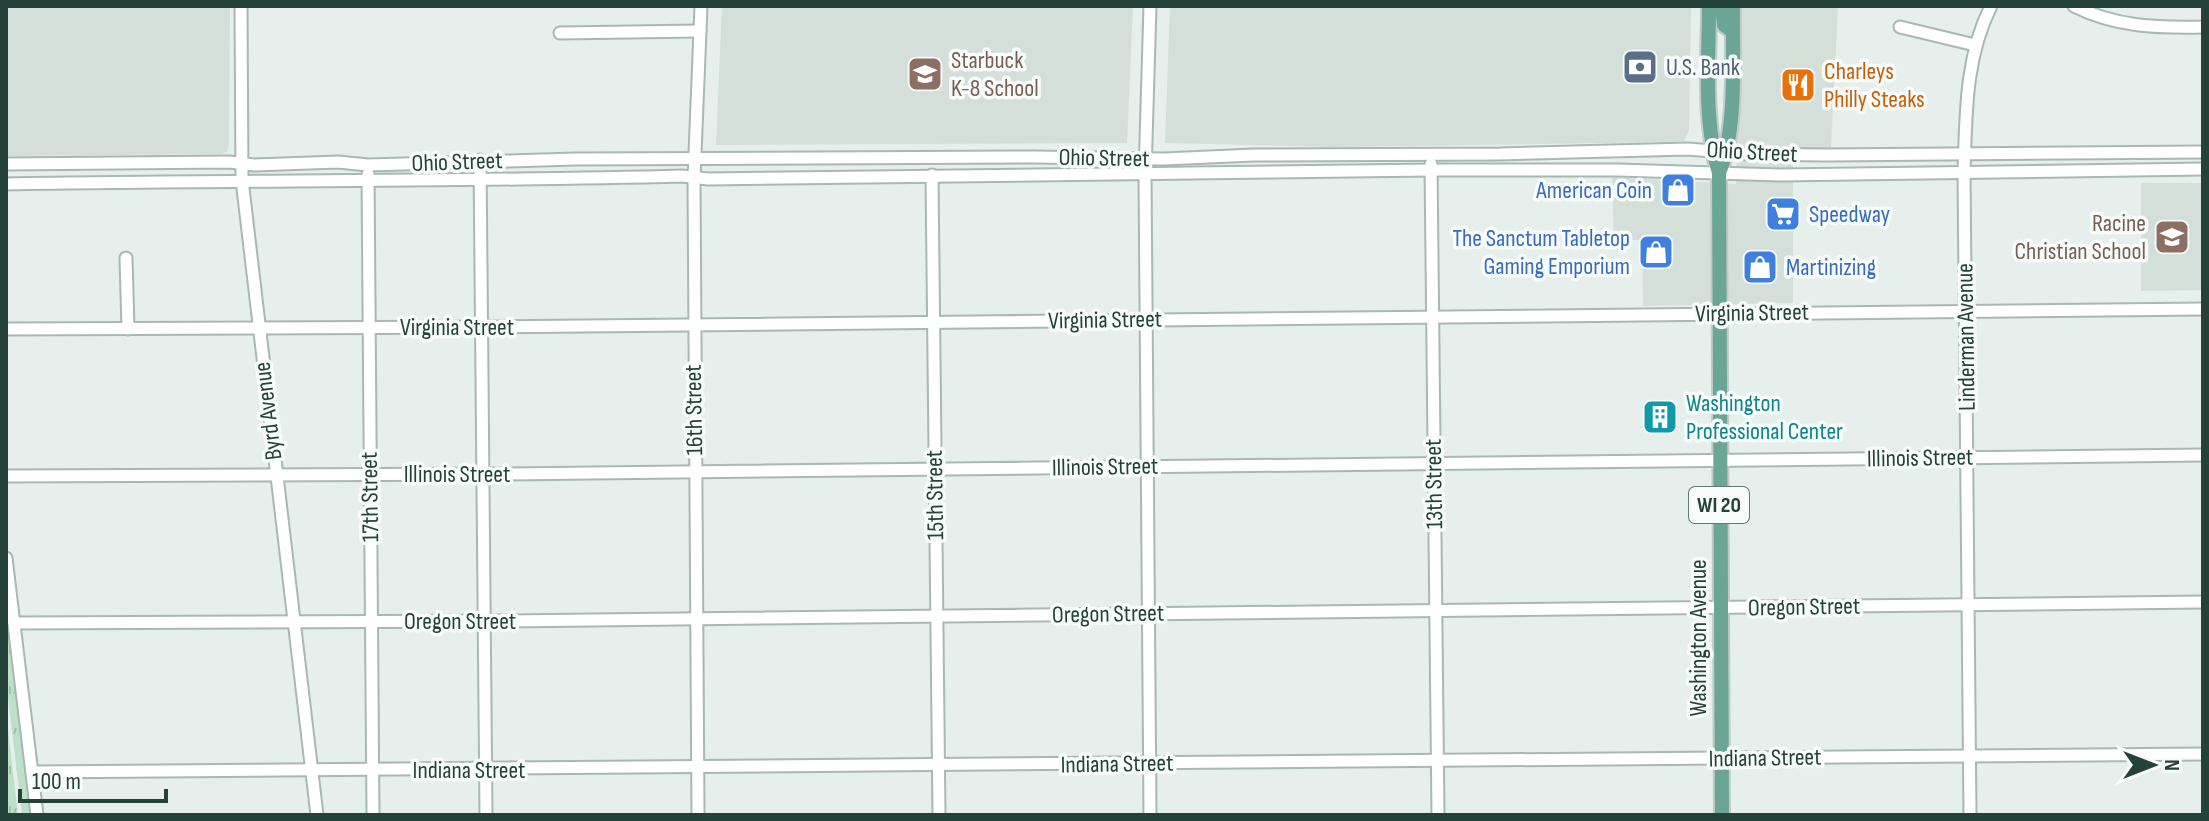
<svg xmlns="http://www.w3.org/2000/svg" width="2209" height="821" font-family="'Sofia Sans Condensed',sans-serif">
  <style>
    .built { fill: #d4dfda }
    .grass { fill: url(#grass-tufts) }
    .lines { fill: none; stroke-linecap: round; stroke-linejoin: round }
    .minor-casing { stroke: #a8b8b2; stroke-width: 15 }
    .major-casing { stroke: #c2cac8; stroke-width: 18 }
    .minor { stroke: #fff; stroke-width: 11 }
    .major { stroke: #6aa596; stroke-width: 14 }
    .labels { text-anchor: middle; dominant-baseline: central; stroke-width: 7; stroke-linejoin: round; paint-order: stroke }
    .shield { fill: #f7fbf9; stroke: #637a73; stroke-width: 2 }
    .shield-label { font-size: 22px; font-weight: bold; fill: #24423a }
    .education-label { font-size: 24px; fill: #785e54; stroke: #f7fbf9; text-anchor: start }
    .service-label { font-size: 24px; fill: #4e5e75; stroke: #f7fbf9; text-anchor: start }
    .food-label { font-size: 24px; fill: #c56008; stroke: #f7fbf9; text-anchor: start }
    .street-label { font-size: 24px; fill: #24423a; stroke: #f7fbf9 }
    .shop-label { font-size: 24px; fill: #366cbe; stroke: #f7fbf9; text-anchor: end }
    .culture-label { font-size: 24px; fill: #0d838f; stroke: #f7fbf9; text-anchor: start }
  </style>
  <defs>
    <pattern id="grass-tufts" width="24" height="20" patternUnits="userSpaceOnUse" patternTransform="scale(2)"><rect width="24" height="20" fill="#bfe0c8"/><path d="M3 7l-1-3M5 7V3M7 7l1-3M15 17l-1-3M17 17v-4M19 17l1-3" fill="none" stroke="#a4c1ad"/></pattern>
  </defs>
  <rect width="100%" height="100%" fill="#e6efeb"/>
  <g class="built">
    <path d="M 6,6 L 230,6 L 229,144 L 227,152 L 220,154 L 6,156 Z"/>
    <path d="M 722,6 L 1133,6 L 1127,143 L 716,145 Z"/>
    <path d="M 1170,6 L 1691,6 L 1689,130 L 1684,141 L 1672,142 L 1334,147 L 1165,143 Z"/>
    <path d="M 1739,6 L 1838,6 L 1831,148 L 1793,149 L 1793,303 L 1643,306 L 1642,240 L 1614,240 L 1612,177 L 1736,184 Z"/>
    <path d="M 2141,183 L 2203,183 L 2203,290 L 2141,291 Z"/>
  </g>
  <g class="grass">
    <path d="M 6,607 L 31,815 L 22,815 L 6,681 Z"/>
    <path d="M 6,713 L 7,720 L 18,815 L 6,815 Z"/>
  </g>
  <g class="lines">
    <defs>
      <g id="minor">
        <path d="M 241,6 L 242,180 L 317,815"/>
        <path d="M 1150,6 L 1145,174 L 1150,815"/>
        <path d="M 2074,6 C 2116,27 2157,28 2203,27"/>
        <path d="M 1900,27 L 1975,45"/>
        <path d="M 560,33 L 700,31"/>
        <path d="M 480,160 L 486,815"/>
        <path d="M 6,164 L 229,162 L 254,165 L 338,162 L 368,165 L 576,159 L 1035,157 L 1164,159 L 1254,155 L 1500,154 L 1688,149 L 1747,154 L 1827,155 L 2203,152"/>
        <path d="M 1431,164 L 1438,815"/>
        <path d="M 368,174 L 373,815"/>
        <path d="M 932,175 L 939,815"/>
        <path d="M 6,184 C 231,180 457,182 682,176 L 708,179 L 1432,170 L 1618,170 L 1781,175 L 2203,169"/>
        <path d="M 126,258 L 128,329"/>
        <path d="M 6,329 L 495,327 L 2203,309"/>
        <path d="M 6,476 L 497,474 L 2203,455"/>
        <path d="M 6,558 L 37,815"/>
        <path d="M 14,623 L 498,621 L 2203,602"/>
        <path d="M 32,772 L 2203,754"/>
        <path d="M 698,815 L 694,178 L 701,6"/>
        <path d="M 1970,815 L 1964,171 C 1966,114 1965,58 1991,6"/>
      </g>
      <g id="major">
        <path d="M 1709,6 C 1709,60 1703,121 1719,173 L 1722,815"/>
        <path d="M 1722,6 L 1724,25 L 1732,31"/>
        <path d="M 1719,173 C 1738,128 1732,56 1733,6"/>
      </g>
    </defs>
    <use href="#minor" class="minor-casing"/>
    <use href="#major" class="major-casing"/>
    <use href="#minor" class="minor"/>
    <use href="#major" class="major"/>
  </g>
  <defs>
    <symbol id="bank-square" viewBox="-11 -11 22 22"><rect x="-9" y="-9" width="18" height="18" rx="4" fill="#5c6f8a" stroke="#f7fbf9"/><path d="M-6-4H6V4H-6ZM0-2.3a2.3 2.3 0 1 0 0 4.6a2.3 2.3 0 1 0 0-4.6Z" fill="#fff"/></symbol>
    <symbol id="school-square" viewBox="-11 -11 22 22"><rect x="-9" y="-9" width="18" height="18" rx="4" fill="#8d6e63" stroke="#f7fbf9"/><path d="M0-5L7-2L0 1L-7-2ZM-4 1L0 2.5L4 1V4Q0 6-4 4Z" fill="#fff"/></symbol>
    <symbol id="restaurant-square" viewBox="-11 -11 22 22"><rect x="-9" y="-9" width="18" height="18" rx="4" fill="#e8710a" stroke="#f7fbf9"/><path d="M-5-6h1v4h1v-4h1v4h1v-4h1v5L-1.5 .5V6h-2V.5L-5-1ZM5-6V6H3V1.5H1.5Q1.5-4 5-6Z" fill="#fff"/></symbol>
    <symbol id="shop-square" viewBox="-11 -11 22 22"><rect x="-9" y="-9" width="18" height="18" rx="4" fill="#3f7fe0" stroke="#f7fbf9"/><path d="M-5-2.5h2.3a2.7 3.5 0 0 1 5.4 0H5L5.5 6h-11ZM-1.5-2.5h3a1.5 2.3 0 0 0-3 0Z" fill="#fff"/></symbol>
    <symbol id="supermarket-square" viewBox="-11 -11 22 22"><rect x="-9" y="-9" width="18" height="18" rx="4" fill="#3f7fe0" stroke="#f7fbf9"/><path d="M-6-5.5h2.5l.6 2H6L4.5 2H-2.5L-4.4-4H-6ZM-1.5 3.2a1.3 1.3 0 1 0 .1 0ZM3 3.2a1.3 1.3 0 1 0 .1 0Z" fill="#fff"/></symbol>
    <symbol id="building-square" viewBox="-11 -11 22 22"><rect x="-9" y="-9" width="18" height="18" rx="4" fill="#0f9aa8" stroke="#f7fbf9"/><path d="M-4-6H4V6H1V3H-1V6H-4ZM-2.5-4.3h1.7v1.8h-1.7ZM.8-4.3h1.7v1.8H.8ZM-2.5-1h1.7V.8h-1.7ZM.8-1h1.7V.8H.8Z" fill="#fff"/></symbol>
  </defs>
  <g fill-rule="evenodd">
    <use href="#bank-square" x="1620" y="47" width="40" height="40"/>
    <use href="#school-square" x="905" y="54" width="40" height="40"/>
    <use href="#restaurant-square" x="1778" y="65" width="40" height="40"/>
    <use href="#shop-square" x="1658" y="170" width="40" height="40"/>
    <use href="#supermarket-square" x="1763" y="194" width="40" height="40"/>
    <use href="#school-square" x="2152" y="217" width="40" height="40"/>
    <use href="#shop-square" x="1636" y="232" width="40" height="40"/>
    <use href="#shop-square" x="1740" y="247" width="40" height="40"/>
    <use href="#building-square" x="1640" y="397" width="40" height="40"/>
  </g>
  <g class="labels">
    <rect class="shield" x="1689" y="487" width="60" height="36" rx="6"/>
    <g class="shield-label">
      <text x="1719" y="505">WI 20</text>
    </g>
    <g class="education-label">
      <text x="951" y="60">Starbuck<tspan x="951" dy="28">K-8 School</tspan></text>
      <text x="2146" y="223" text-anchor="end">Racine<tspan x="2146" dy="28">Christian School</tspan></text>
    </g>
    <g class="service-label">
      <text x="1666" y="67">U.S. Bank</text>
    </g>
    <g class="food-label">
      <text x="1824" y="71">Charleys<tspan x="1824" dy="28">Philly Steaks</tspan></text>
    </g>
    <g class="street-label">
      <text transform="translate(1752 152) rotate(3)">Ohio Street</text>
      <text transform="translate(1104 158) rotate(1)">Ohio Street</text>
      <text transform="translate(457 162) rotate(-2)">Ohio Street</text>
      <text transform="translate(1752 313) rotate(-1)">Virginia Street</text>
      <text transform="translate(1105 320) rotate(-1)">Virginia Street</text>
      <text x="457" y="327">Virginia Street</text>
      <text transform="translate(1966 337) rotate(-91)">Linderman Avenue</text>
      <text transform="translate(694 410) rotate(-91)">16th Street</text>
      <text transform="translate(268 411) rotate(-97)">Byrd Avenue</text>
      <text transform="translate(1920 458) rotate(-1)">Illinois Street</text>
      <text transform="translate(1105 467) rotate(-1)">Illinois Street</text>
      <text x="457" y="474">Illinois Street</text>
      <text transform="translate(1434 484) rotate(-91)">13th Street</text>
      <text transform="translate(935 495) rotate(-91)">15th Street</text>
      <text transform="translate(370 497) rotate(-91)">17th Street</text>
      <text transform="translate(1804 607) rotate(-1)">Oregon Street</text>
      <text transform="translate(1108 614) rotate(-1)">Oregon Street</text>
      <text x="460" y="621">Oregon Street</text>
      <text transform="translate(1698 638) rotate(-90)">Washington Avenue</text>
      <text transform="translate(1765 758) rotate(-1)">Indiana Street</text>
      <text transform="translate(1117 764) rotate(-1)">Indiana Street</text>
      <text x="469" y="770">Indiana Street</text>
    </g>
    <g class="shop-label">
      <text x="1652" y="190">American Coin</text>
      <text x="1809" y="214" text-anchor="start">Speedway</text>
      <text x="1630" y="238">The Sanctum Tabletop<tspan x="1630" dy="28">Gaming Emporium</tspan></text>
      <text x="1786" y="267" text-anchor="start">Martinizing</text>
    </g>
    <g class="culture-label">
      <text x="1686" y="403">Washington<tspan x="1686" dy="28">Professional Center</tspan></text>
    </g>
  </g>
  <rect width="2209" height="821" fill="none" stroke="#24423a" stroke-width="16"/>
  <g transform="translate(2153 765) rotate(90)" stroke="#f7fbf9" stroke-width="6" paint-order="stroke">
  <path d="M0-6L14 30L0 20L-14 30Z" fill="#24423a"/>
  <text y="-12" font-size="22" font-weight="bold" text-anchor="middle" fill="#24423a">N</text>
  </g>
  <path d="M20 789v12h146v-12" fill="none" stroke="#24423a" stroke-width="4"/>
  <text x="32" y="789" font-size="24" fill="#24423a" stroke="#f7fbf9" stroke-width="6" paint-order="stroke">100 m</text>
</svg>
